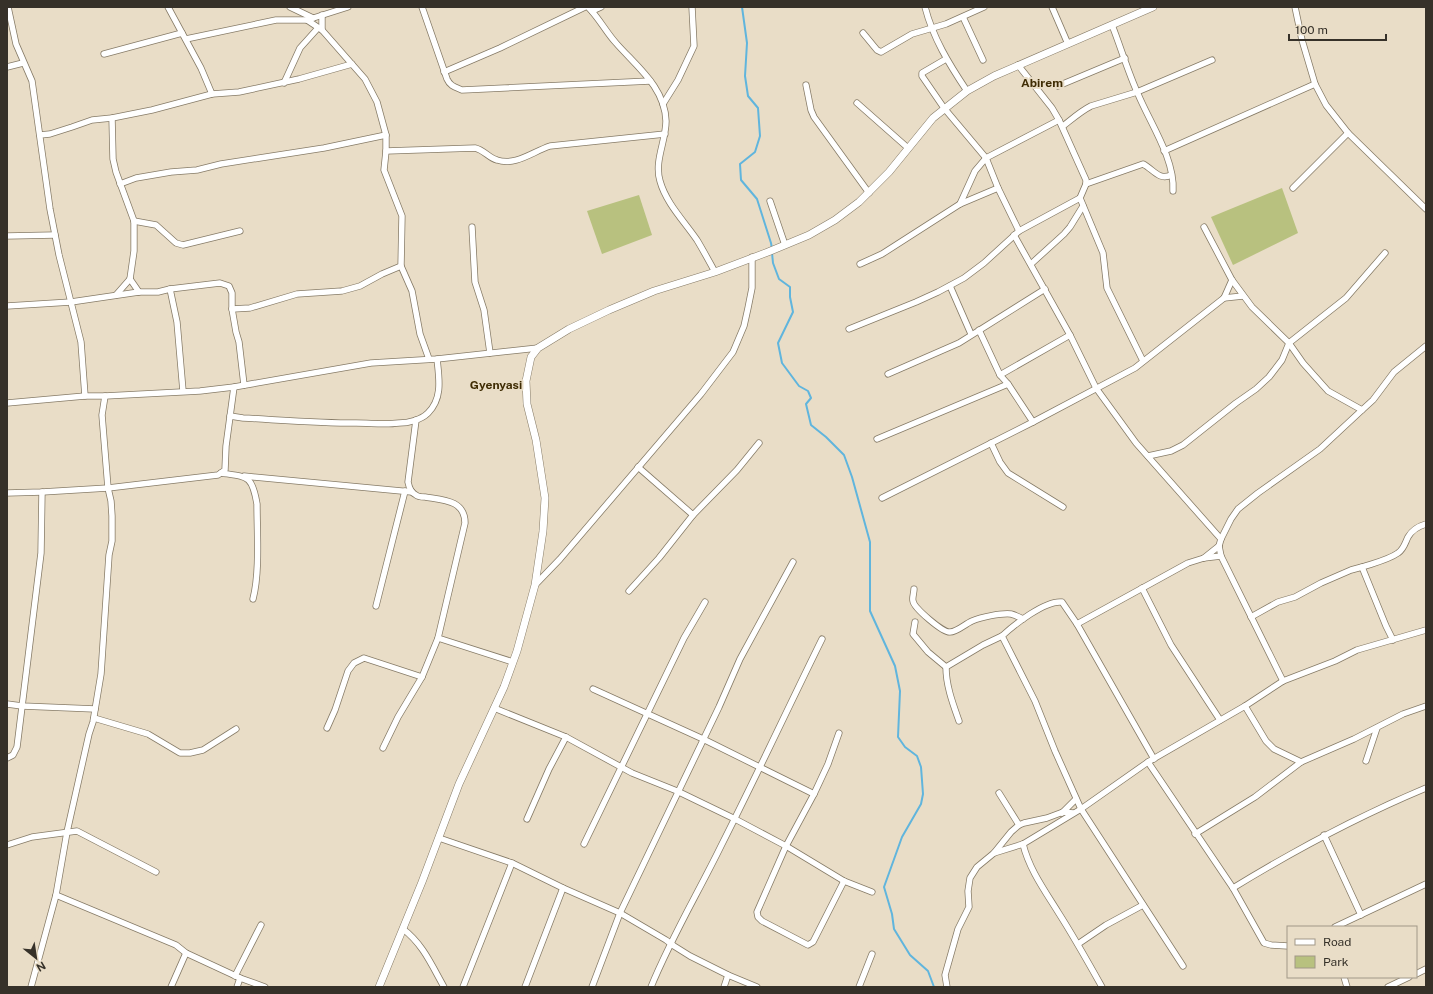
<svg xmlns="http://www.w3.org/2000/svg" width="1433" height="994" font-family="'Public Sans',sans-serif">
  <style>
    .green { fill: #b8c17f }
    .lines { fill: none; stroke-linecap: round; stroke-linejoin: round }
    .stream { stroke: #60b5dd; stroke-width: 2 }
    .minor-casing { stroke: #867b67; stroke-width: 7 }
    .tertiary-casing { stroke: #867b67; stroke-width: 8 }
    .minor { stroke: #fff; stroke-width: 5.5 }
    .tertiary { stroke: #fff; stroke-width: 7 }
    .labels { text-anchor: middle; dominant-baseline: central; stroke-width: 4; stroke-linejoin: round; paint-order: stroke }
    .quarter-label { font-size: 12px; font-weight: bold; fill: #3f2c04; stroke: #e9ddc7 }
  </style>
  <rect width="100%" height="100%" fill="#e9ddc7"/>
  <g class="green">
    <path d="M 1282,188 L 1298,233 L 1233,265 L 1211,217 Z"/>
    <path d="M 639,195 L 652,235 L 602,254 L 587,211 Z"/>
  </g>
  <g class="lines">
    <g class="stream">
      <path d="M 742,7 L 747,43 L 745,76 L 748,96 L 758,108 L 760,136 L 755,152 L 740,164 L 741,180 L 757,199 L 771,243 L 772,249"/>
      <path d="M 772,253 L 773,263 L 779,279 L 790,287 L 790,297 L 793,312 L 778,343 L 782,363 L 799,386 L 808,391 L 811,398 L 806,404 L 811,425 L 826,437 L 844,455 L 852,477 L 870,542 L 870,611 L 895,666 L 900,691 L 898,737 L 905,747 L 917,756 L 921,767 L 923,794 L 921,804 L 902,837 L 884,887 L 892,914 L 894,929 L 910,955 L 928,971 L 934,987"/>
    </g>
    <defs>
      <g id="minor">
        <path d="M 8,7 L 16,44 L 32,81 L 50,209 L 59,255 L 81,342 L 85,396"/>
        <path d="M 168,7 L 201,68 L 212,94"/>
        <path d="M 290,7 L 313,18"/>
        <path d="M 422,7 L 447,79 C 450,86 455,87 462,90 L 650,81"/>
        <path d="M 588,7 C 599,18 606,32 616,43 C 636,66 665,87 666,121 C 666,141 654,161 660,181 C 666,203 684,221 697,240 C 703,250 709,261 715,272"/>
        <path d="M 925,7 C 933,38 949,64 967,91"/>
        <path d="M 1052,7 L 1068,44"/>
        <path d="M 1295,7 L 1302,40 L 1315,84 L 1326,105 L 1348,133 L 1426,209"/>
        <path d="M 592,11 L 601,7"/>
        <path d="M 322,15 L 322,30"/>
        <path d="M 963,17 L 983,60"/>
        <path d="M 1112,25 C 1121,48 1128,72 1138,94 C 1150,123 1175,159 1173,191"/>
        <path d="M 863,33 L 877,50 L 881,52 L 912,34 L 946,24 L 984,7"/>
        <path d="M 186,39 L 276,20 L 307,20 L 348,7"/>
        <path d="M 104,54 L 182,33"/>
        <path d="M 946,59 L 922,73 L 922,76 L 944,108 L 986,158 L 998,188 L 1019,231"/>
        <path d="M 7,67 L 23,63"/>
        <path d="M 444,72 L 500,48 L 585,7"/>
        <path d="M 284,83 L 300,48 L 318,28"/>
        <path d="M 806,85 L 811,110 L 814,117 L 869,193"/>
        <path d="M 1058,86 L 1125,58"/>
        <path d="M 857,103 L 908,148"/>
        <path d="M 663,104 L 678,80 L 694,46 L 692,7"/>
        <path d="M 112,118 L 113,159 L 116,172 L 134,221 L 134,251 L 130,279 L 116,295"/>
        <path d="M 1063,126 C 1072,119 1081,111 1091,106 L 1137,92 L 1212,60"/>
        <path d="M 40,135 L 50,134 L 72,127 L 92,120 L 112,118 L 152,110 L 212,94 L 239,92 L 299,79 L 352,64"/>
        <path d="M 386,151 L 475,148 C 484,150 489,158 497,160 C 516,166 532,152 550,146 L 665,134"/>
        <path d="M 1164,151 L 1315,84"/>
        <path d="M 120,184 L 136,178 L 171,172 L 197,170 L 221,164 L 324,148 L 386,135"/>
        <path d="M 1086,184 L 1143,164 C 1153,169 1159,181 1171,175"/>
        <path d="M 1293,188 L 1348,133"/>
        <path d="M 1080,198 L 1103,253 L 1107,288 L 1143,361"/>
        <path d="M 770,201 L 785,245"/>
        <path d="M 960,204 L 998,188"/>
        <path d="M 134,221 L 156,225 L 176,243 L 183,245 L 240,231"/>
        <path d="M 472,227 L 475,282 L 484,310 L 490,353"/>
        <path d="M 1014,235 L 1070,335 L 1096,388 L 1136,443 L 1221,539"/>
        <path d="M 7,236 L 55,235"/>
        <path d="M 860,264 L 882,254 L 960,204 L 975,171 L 986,158 L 1059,120"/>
        <path d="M 1031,264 L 1064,234 L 1070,227 L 1083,206"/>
        <path d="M 401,266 L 412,291 L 420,334 L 429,359"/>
        <path d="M 130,279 L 139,292"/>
        <path d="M 950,286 L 971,334"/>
        <path d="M 170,289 L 220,283 L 229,286 L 232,293 L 232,309 L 236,332 L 239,342 L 244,385"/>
        <path d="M 1224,298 L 1243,296"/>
        <path d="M 7,306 L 71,302 L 139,292 L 158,292 L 170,289 L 177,322 L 183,391"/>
        <path d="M 232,309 L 250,308 L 297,294 L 342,291 L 360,286 L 382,274 L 401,266 L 402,216 L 384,170 L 386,151 L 386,135 L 377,102 L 365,79 L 322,30 L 307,20"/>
        <path d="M 849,329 L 916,302 L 938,292 L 964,278 L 984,263 L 1019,231 L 1080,198 L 1086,184 L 1086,180 L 1059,120 L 1052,108 L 1018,65"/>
        <path d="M 979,330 L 1000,375 L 1008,384 L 1033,422"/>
        <path d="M 888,374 L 959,343 L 1045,289"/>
        <path d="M 1000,375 L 1070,335"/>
        <path d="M 7,403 L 85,396 L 105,396 L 200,391 L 234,387 L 371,363 L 437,359 L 538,348"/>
        <path d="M 1362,410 L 1373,400 L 1394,372 L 1426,346"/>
        <path d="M 230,416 L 243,418 C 281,420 319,423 356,423 C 371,423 385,425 399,423 C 408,423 421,420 428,413 C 443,398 439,378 437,359"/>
        <path d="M 877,439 L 1008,384"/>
        <path d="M 991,443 L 1000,462 L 1008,473 L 1063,507"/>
        <path d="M 1148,456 L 1171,451 L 1183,445 L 1236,403 L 1256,389 L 1269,377 L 1282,360 L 1289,343 L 1346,298 L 1385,253"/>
        <path d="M 638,467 L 693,515 L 737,470 L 759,443"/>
        <path d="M 221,473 C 248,477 252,475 257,504 C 257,533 260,572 253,599"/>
        <path d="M 244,476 L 412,492"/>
        <path d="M 7,493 L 42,492 L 108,488 L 218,475 L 225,470 L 226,446 L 234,387"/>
        <path d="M 882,498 L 1033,422 L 1135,368 L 1224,298 L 1232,280"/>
        <path d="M 1221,556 L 1283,681"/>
        <path d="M 1204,558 L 1219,546"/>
        <path d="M 1362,567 C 1374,563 1388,560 1398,553 C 1404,549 1405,543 1408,537 C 1412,530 1419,526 1426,524"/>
        <path d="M 535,585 L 560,559 L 701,394 L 733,352 L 744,326 L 748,308 L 752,288 L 752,257"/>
        <path d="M 1142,588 L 1171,645 L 1220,720"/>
        <path d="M 914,589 C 914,593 912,598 913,601 C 914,608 943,633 950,632 C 957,632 965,624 972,621 C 981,617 1001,613 1011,614 C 1015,615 1019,617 1023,619"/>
        <path d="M 629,591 L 659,558 L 693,515"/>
        <path d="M 376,606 L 405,491"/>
        <path d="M 1251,617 L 1278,602 L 1295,597 L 1321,583 L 1351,570 L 1362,567 L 1386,626 L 1393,640"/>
        <path d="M 915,622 L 913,634 L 928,652 L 946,667"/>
        <path d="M 1077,624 L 1188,563 L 1204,558 L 1221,556 L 1219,546 L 1221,539 L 1231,519 L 1238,509 L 1258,493 L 1320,449 L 1362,410 L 1328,391 L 1303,363 L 1289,343 L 1252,307 L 1232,280 L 1204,227"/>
        <path d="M 438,638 L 513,662"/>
        <path d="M 593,689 L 703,739 L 814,794"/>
        <path d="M 7,704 L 22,706 L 95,709"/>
        <path d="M 1245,706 L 1266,741 L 1274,749 L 1301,762"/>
        <path d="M 494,708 L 566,737 L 632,773 L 677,791 L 735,819 L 786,846 L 844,881 L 872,892"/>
        <path d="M 94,718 L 148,734 L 180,753 L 190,753 L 203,750 L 236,729"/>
        <path d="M 959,721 C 953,704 946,686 946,667 L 983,645 L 1002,636"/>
        <path d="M 327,728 L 335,710 L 348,671 L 354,663 L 364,658 L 422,677 L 438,638 L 465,523 C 465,500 443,500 425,497 C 422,497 418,497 416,495 C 411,493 409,487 408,482 L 416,420"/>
        <path d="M 839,733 L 828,764 L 814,794 L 786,846 L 757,912 L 758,917 L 762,921 L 808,945 L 813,942 L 844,881"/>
        <path d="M 383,748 L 398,717 L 422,677"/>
        <path d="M 7,758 L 13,755 L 17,747 L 41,553 L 42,492"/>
        <path d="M 1154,759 L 1077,624 L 1062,602 C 1045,600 1014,625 1002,636 L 1035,701 L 1055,751 L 1081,809 L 1183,966"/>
        <path d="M 1366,761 L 1377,728"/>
        <path d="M 1148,762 L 1233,888 L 1264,943 L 1271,945 L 1288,946"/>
        <path d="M 999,793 L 1019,825 L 1024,823 L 1047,818 L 1063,812 L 1073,813"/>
        <path d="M 1062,813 L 1076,799"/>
        <path d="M 527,819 L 549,769 L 566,737"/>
        <path d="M 1195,834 L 1255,797 L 1301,762 L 1354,739 L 1403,714 L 1426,706"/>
        <path d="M 1324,835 L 1361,915"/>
        <path d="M 439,838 L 512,863 L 563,888 L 620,913 L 666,940 L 674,946 L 690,956 L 728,975 L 757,987"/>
        <path d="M 584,844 L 684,638 L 705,602"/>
        <path d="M 1023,844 C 1029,869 1045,891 1058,912 C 1074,937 1088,962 1102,987"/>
        <path d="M 7,845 L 32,837 L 77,831 L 156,872"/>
        <path d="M 994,853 L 1023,844 L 1081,809 L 1148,762 L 1245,706 L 1283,681 L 1335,661 L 1357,650 L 1426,630"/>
        <path d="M 1233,888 C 1295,850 1359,816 1426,788"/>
        <path d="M 56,895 L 176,945 L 186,953 L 240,978 L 237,987"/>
        <path d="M 1335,927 L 1426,884"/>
        <path d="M 403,929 C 423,944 432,966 444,987"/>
        <path d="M 1078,944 L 1106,925 L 1143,905"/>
        <path d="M 1416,974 L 1426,969"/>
        <path d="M 235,976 L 261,925"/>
        <path d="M 1344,977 L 1347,987"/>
        <path d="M 240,978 L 265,987"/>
        <path d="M 31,987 L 56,895 L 67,832 L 89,734 L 93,722 L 101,674 L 109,555 L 112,541 L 112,516 L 111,501 L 108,488 L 102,415 L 105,396"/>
        <path d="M 171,987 L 186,953"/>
        <path d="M 463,987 L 512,863"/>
        <path d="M 525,987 L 563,888"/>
        <path d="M 592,987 L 620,913 L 719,707 L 740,659 L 793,562"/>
        <path d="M 651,987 C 671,938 698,893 721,846 C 756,777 788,708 822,639"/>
        <path d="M 724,987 L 728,975"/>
        <path d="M 859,987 L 872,954"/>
        <path d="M 947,987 L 945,975 L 958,929 L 969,907 L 968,891 L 970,878 L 977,867 L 994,853 L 1011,832 L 1019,825"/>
        <path d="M 1388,987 L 1409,977"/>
      </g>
      <path id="tertiary" d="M 379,987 L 422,882 L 459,784 L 504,687 L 517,651 L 535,585 L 543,531 L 545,498 L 536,440 L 527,404 L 526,381 L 531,357 L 538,348 L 569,329 L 609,310 L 654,291 L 715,272 L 768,252 L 809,235 L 835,220 L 859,202 L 889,172 L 933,118 L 967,91 L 994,76 L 1153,7"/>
    </defs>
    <use href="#minor" class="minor-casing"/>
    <use href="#tertiary" class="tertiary-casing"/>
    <use href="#minor" class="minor"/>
    <use href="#tertiary" class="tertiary"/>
  </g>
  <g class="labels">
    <g class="quarter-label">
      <text x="1042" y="83">Abirem</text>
      <text x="496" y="385">Gyenyasi</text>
    </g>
  </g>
  <rect width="1433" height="994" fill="none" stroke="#363129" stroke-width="16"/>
  <rect x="1287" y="926" width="130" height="52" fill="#e9ddc7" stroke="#a19888"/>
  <rect x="1295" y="939" width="20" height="6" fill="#ffffff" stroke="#a19888"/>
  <text x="1323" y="946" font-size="12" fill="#363129">Road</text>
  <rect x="1295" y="956" width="20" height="12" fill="#b8c17f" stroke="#a19888"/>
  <text x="1323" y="966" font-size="12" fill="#363129">Park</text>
  <g transform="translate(36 958) rotate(150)" stroke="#e9ddc7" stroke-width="3" paint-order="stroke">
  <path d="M0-3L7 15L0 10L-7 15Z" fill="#363129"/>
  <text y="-6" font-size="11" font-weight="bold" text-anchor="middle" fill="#363129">N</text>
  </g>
  <path d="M1289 34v6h97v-6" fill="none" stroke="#363129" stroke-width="2"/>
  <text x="1295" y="34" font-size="12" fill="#363129" stroke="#e9ddc7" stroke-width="3" paint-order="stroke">100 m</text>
</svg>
